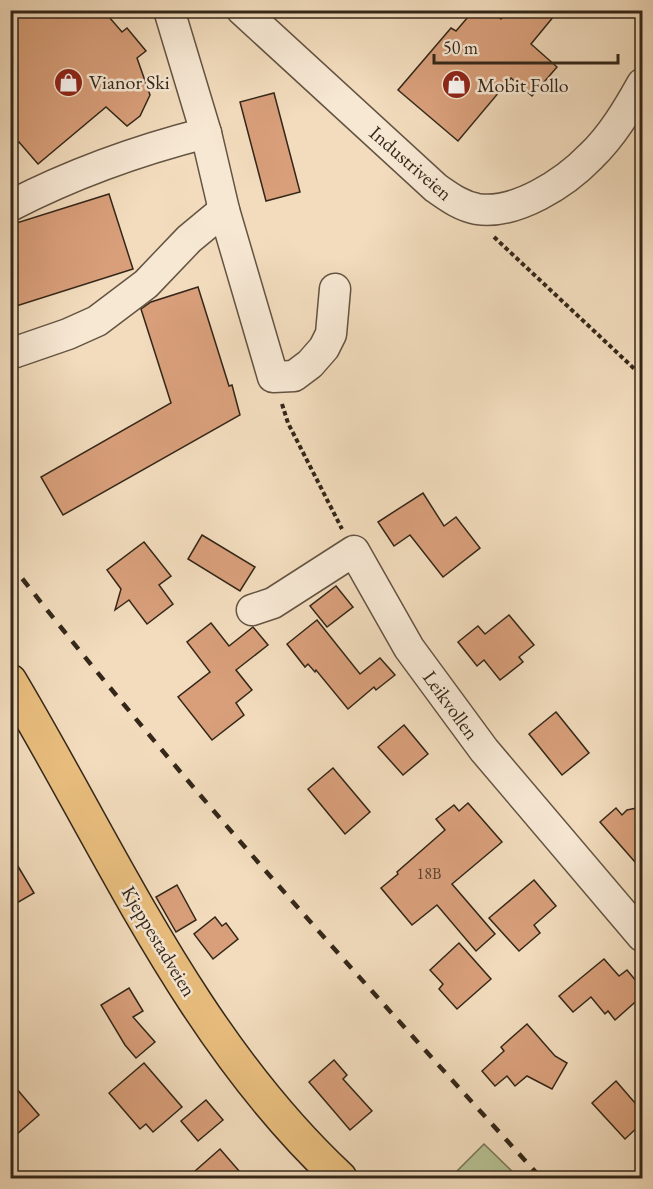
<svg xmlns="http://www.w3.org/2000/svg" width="653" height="1189" font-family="'EB Garamond',serif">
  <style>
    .green { fill: #b6c294; stroke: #757456; stroke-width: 1.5 }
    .building { fill: #d89f7a; stroke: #342719; stroke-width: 1.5 }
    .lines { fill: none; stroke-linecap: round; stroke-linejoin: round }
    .minor-casing { stroke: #645442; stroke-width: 33 }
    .major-casing { stroke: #342719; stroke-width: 36 }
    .path { stroke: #342719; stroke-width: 4; stroke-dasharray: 4.5 3; stroke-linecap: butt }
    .minor { stroke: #f7e8d4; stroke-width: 30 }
    .major { stroke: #e9be7e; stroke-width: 33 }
    .rail { stroke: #342719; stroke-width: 4.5; stroke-dasharray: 10 10; stroke-linecap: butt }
    .labels { text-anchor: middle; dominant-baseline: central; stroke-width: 5; stroke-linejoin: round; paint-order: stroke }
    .number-label { font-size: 16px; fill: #5d4531 }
    .poi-label { font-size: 20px; fill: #342719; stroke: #f7e8d4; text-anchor: start }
    .street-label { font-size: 20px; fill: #342719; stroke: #f7e8d4 }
  </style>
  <rect width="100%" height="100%" fill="#f2dcbd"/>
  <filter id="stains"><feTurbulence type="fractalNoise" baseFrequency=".00333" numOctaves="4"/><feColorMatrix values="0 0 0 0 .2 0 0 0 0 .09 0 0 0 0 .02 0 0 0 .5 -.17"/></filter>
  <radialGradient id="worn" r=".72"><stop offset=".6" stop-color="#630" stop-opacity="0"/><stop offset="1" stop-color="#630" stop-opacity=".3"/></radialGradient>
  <path class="green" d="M 484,1144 L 519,1178 L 450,1178 Z"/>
  <g class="building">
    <path d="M 10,10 L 103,10 L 122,32 L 127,28 L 146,51 L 137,58 L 150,95 L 140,116 L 127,126 L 106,107 L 38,164 L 19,142 L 10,149 Z"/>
    <path d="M 474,10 L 490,10 L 501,19 L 508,10 L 559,10 L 531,44 L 557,67 L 532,96 L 511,78 L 458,141 L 398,90 L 451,28 L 456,31 Z"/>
    <path d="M 274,93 L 300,192 L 266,201 L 240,102 Z"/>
    <path d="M 109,194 L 133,269 L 10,308 L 10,225 Z"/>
    <path d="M 198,287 L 229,386 L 232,385 L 240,415 L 63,515 L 41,477 L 171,403 L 141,309 L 151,302 Z"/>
    <path d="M 423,493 L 444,526 L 456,517 L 480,548 L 443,577 L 410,535 L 394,546 L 378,522 Z"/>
    <path d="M 202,535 L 255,567 L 240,591 L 188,559 Z"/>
    <path d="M 144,542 L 171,576 L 159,585 L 173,604 L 147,624 L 129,600 L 115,610 L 121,589 L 107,570 Z"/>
    <path d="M 336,586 L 353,607 L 327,627 L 310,606 Z"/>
    <path d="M 509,615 L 534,645 L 519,657 L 523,662 L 500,680 L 484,660 L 477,666 L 458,642 L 478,626 L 485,634 Z"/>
    <path d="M 317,620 L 360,674 L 380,658 L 395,675 L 376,690 L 374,687 L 348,709 L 316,670 L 315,672 L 308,664 L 305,667 L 287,644 Z"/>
    <path d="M 211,623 L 229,646 L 253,627 L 268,645 L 236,670 L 252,690 L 236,703 L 244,715 L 212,740 L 178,697 L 210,672 L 187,642 Z"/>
    <path d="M 556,712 L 589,753 L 562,775 L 529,734 Z"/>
    <path d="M 404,725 L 428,754 L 403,775 L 378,747 Z"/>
    <path d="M 333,768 L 370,812 L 345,834 L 308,789 Z"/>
    <path d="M 468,803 L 502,842 L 452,884 L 495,934 L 476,951 L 437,905 L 412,925 L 381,888 L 398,874 L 397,872 L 445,830 L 436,819 L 454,805 L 459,811 Z"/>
    <path d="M 642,807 L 642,870 L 600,822 L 616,808 L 622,815 L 627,810 Z"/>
    <path d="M 10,853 L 34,893 L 10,907 Z"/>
    <path d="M 534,880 L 556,906 L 534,925 L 540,933 L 519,951 L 489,918 Z"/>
    <path d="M 177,885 L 196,920 L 176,932 L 156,897 Z"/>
    <path d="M 215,917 L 222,926 L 226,923 L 238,939 L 213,959 L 194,934 Z"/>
    <path d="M 459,943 L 491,979 L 457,1009 L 439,989 L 443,984 L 430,970 Z"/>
    <path d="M 604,959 L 619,976 L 627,970 L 642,988 L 642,996 L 615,1020 L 608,1011 L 605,1014 L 591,997 L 573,1012 L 559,996 Z"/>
    <path d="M 129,988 L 143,1011 L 133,1017 L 155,1042 L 136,1058 L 125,1045 L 101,1005 Z"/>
    <path d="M 527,1024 L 555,1056 L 567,1063 L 552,1089 L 527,1076 L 515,1086 L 507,1076 L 495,1086 L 482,1071 L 504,1051 L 501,1047 Z"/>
    <path d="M 334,1060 L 347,1075 L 343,1079 L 372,1111 L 350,1130 L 309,1082 Z"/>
    <path d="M 144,1063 L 182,1107 L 153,1132 L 146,1124 L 140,1129 L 109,1093 Z"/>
    <path d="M 10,1081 L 39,1115 L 10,1140 Z"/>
    <path d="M 616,1081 L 642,1111 L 642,1123 L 625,1139 L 592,1103 Z"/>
    <path d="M 206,1100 L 223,1120 L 198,1141 L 181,1121 Z"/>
    <path d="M 220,1149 L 246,1179 L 186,1179 Z"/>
  </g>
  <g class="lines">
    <defs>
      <g id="minor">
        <path d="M 169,10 L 206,133 L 224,210 L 273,377 L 294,376 L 310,364 L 324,348 L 331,334 L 335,289"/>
        <path d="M 242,10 L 436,188 C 449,197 461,206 477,209 C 516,215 565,183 591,156 C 612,136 628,109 642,84"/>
        <path d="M 10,206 C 72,174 139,150 206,133"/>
        <path d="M 10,354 L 68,334 L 97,321 L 146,284 L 189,239 L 224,210"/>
        <path d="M 252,610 L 273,603 L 354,551 L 409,648 L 484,750 L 642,936"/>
      </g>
      <path id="major" d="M 10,681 C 112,852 192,1040 340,1178"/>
    </defs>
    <use href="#minor" class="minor-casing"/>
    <use href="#major" class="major-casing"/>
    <g class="path">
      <path d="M 494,237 L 642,376"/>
      <path d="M 282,404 L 288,423 L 342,529"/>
    </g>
    <use href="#minor" class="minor"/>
    <use href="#major" class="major"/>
    <path class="rail" d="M 10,563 C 177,777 359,978 541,1178"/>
  </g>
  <defs>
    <symbol id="shop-disc" viewBox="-11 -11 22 22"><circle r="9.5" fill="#8f2418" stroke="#f7e8d4"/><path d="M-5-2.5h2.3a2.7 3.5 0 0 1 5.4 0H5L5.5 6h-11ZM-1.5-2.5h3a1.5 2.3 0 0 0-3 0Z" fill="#fff"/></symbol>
  </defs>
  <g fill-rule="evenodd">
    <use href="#shop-disc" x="52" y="66" width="33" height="33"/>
    <use href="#shop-disc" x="440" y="68" width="33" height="33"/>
  </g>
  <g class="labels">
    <g class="number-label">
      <text x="429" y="873">18B</text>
    </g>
    <g class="poi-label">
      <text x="89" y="82">Vianor Ski</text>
      <text x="477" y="85">Mobit Follo</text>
    </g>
    <g class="street-label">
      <text transform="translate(411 163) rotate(41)">Industriveien</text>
      <text transform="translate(451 705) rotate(54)">Leikvollen</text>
      <text transform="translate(159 941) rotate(59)">Kjeppestadveien</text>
    </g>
  </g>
  <rect width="653" height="1189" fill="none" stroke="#f2dcbd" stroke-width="36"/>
  <rect x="12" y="12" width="629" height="1165" fill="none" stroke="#342719" stroke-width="3"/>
  <rect x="18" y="18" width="617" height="1153" fill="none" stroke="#342719" stroke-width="1.5"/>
  <path d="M434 54v9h184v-9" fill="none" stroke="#342719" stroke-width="3"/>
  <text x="443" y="54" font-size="18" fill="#342719" stroke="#f7e8d4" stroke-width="4.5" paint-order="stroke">50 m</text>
  <rect width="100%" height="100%" filter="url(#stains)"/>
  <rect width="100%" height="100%" fill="url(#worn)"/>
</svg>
